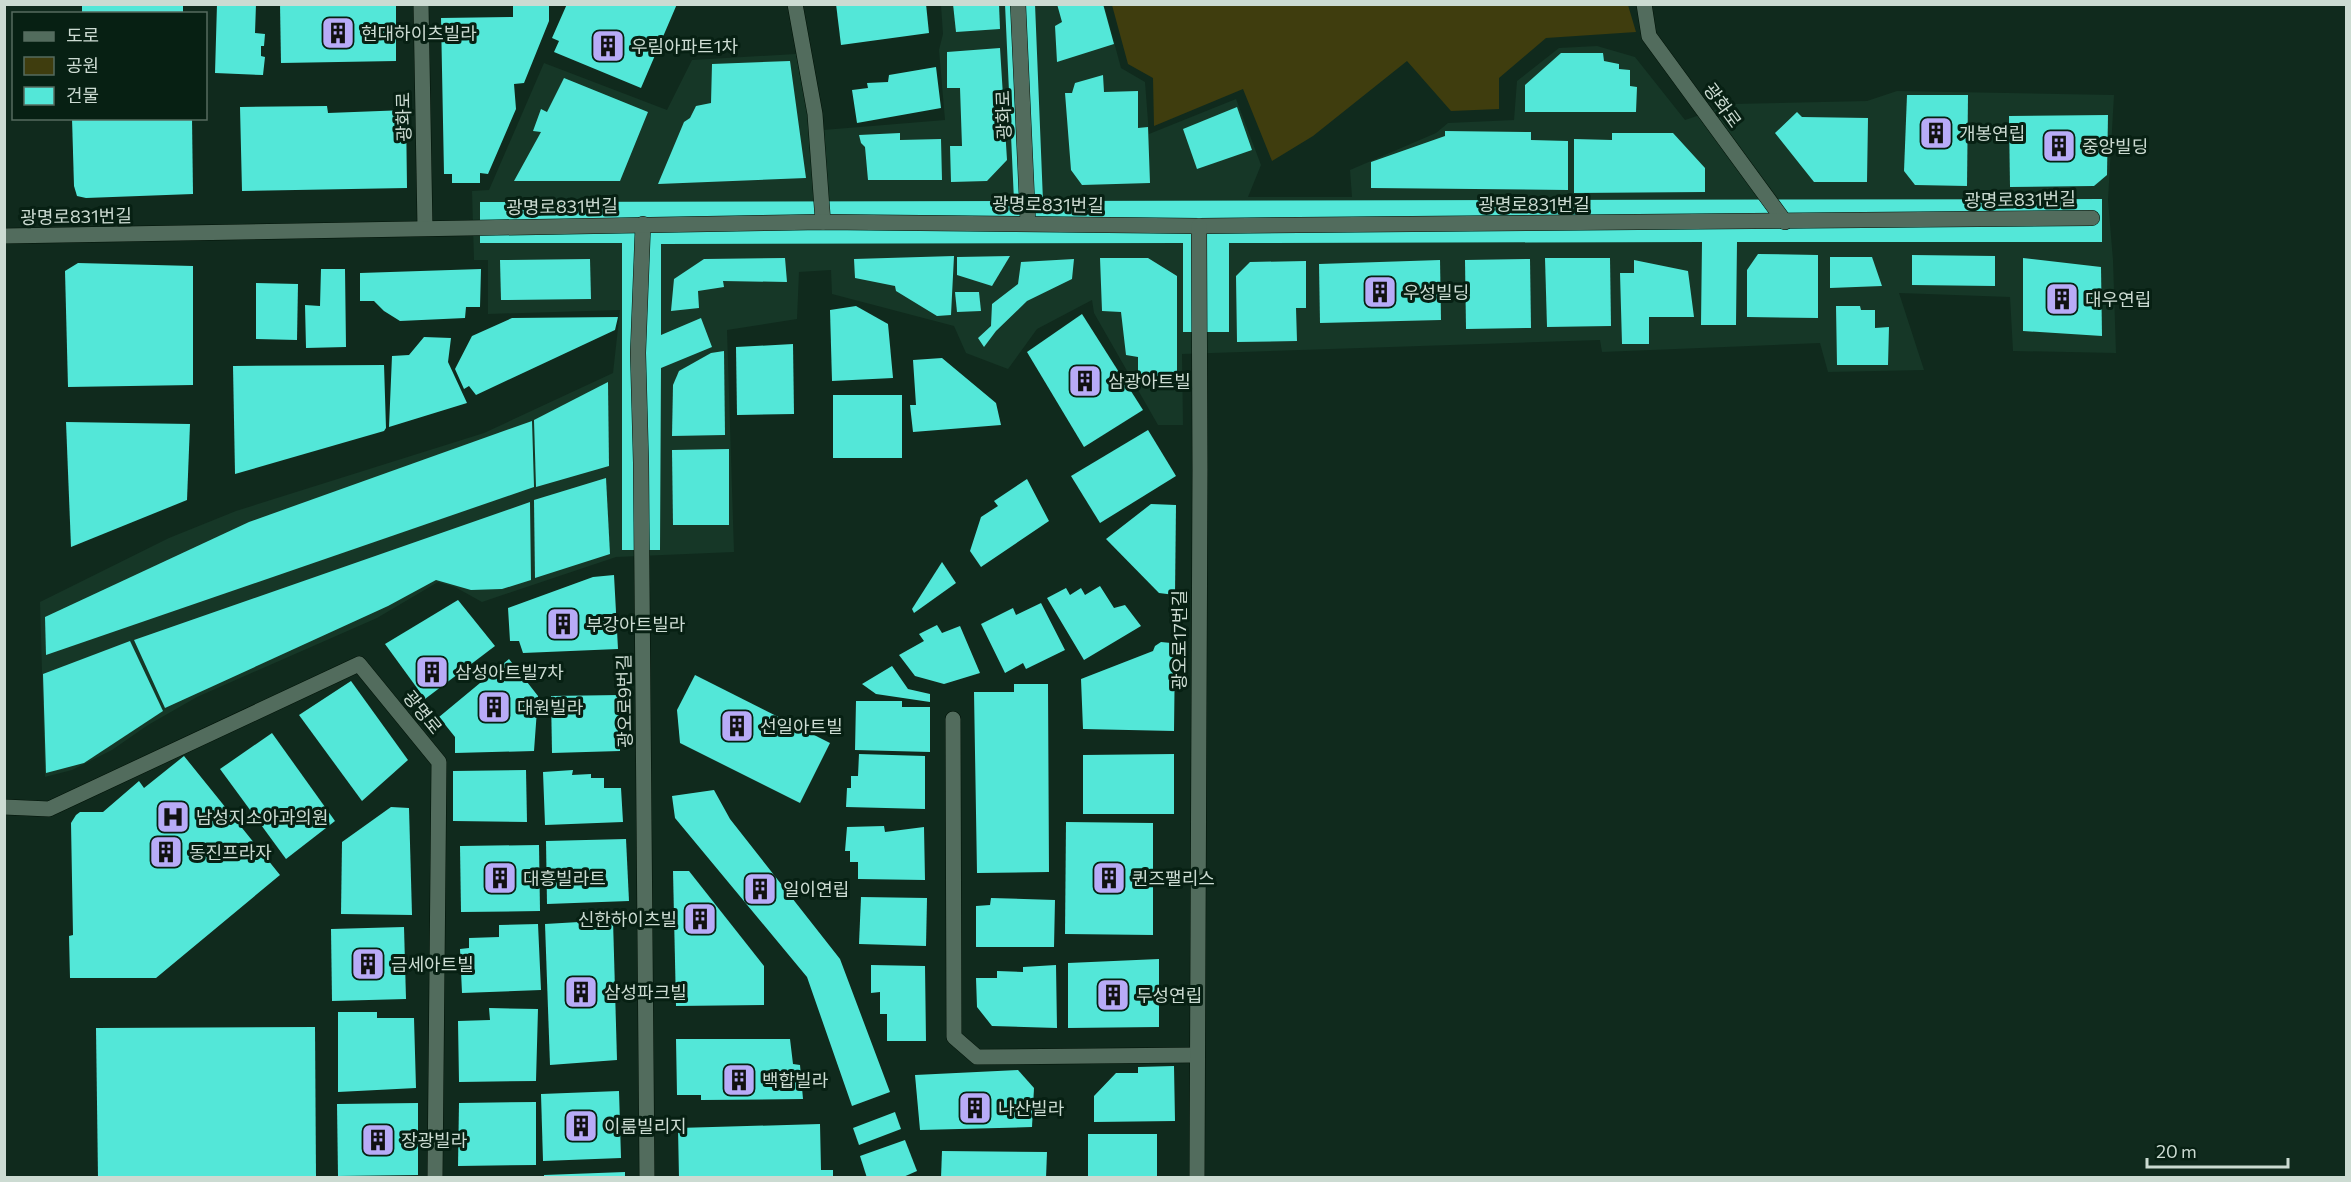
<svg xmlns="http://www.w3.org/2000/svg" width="2351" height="1182" font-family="Commissioner,'Noto Sans KR',sans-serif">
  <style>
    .built { fill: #163727 }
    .green { fill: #3f3d0e }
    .building { fill: #53e7d8 }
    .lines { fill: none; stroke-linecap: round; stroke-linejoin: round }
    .minor-casing { stroke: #001207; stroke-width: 16 }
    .minor { stroke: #526c5d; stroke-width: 15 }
    .labels { text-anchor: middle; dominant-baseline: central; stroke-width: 6; stroke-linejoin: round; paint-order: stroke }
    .poi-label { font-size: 18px; fill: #ccdbd2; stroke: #072013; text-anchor: start }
    .street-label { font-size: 18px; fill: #ccdbd2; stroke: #072013 }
  </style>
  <rect width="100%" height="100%" fill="#102a1d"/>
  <path class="built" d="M 941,5 L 1104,5 L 1121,68 L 1145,82 L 1149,134 L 1236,99 L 1261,165 L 1248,197 L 1352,197 L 1350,170 L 1436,133 L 1448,123 L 1514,120 L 1517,81 L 1559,48 L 1597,46 L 1635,57 L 1685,120 L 1732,104 L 1867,101 L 1897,91 L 2114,95 L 2108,200 L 2113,260 L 2116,353 L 2013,351 L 2010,297 L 1899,293 L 1924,370 L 1828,372 L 1820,343 L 1602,352 L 1600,340 L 1182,354 L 1183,425 L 1158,425 L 1094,313 L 1092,300 L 1037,329 L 1008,369 L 966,353 L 954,326 L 832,294 L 831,270 L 799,272 L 797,319 L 727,330 L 734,552 L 616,557 L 482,602 L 455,587 L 438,582 L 377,618 L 197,697 L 148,725 L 112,750 L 72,770 L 45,777 L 40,602 L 169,538 L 236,511 L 484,433 L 613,373 L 620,310 L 488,314 L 488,260 L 474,260 L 472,191 L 489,190 L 544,63 L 667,110 L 692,60 L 796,54 L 811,131 L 945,120 L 939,50 L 943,34 Z"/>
  <path class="green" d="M 1112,5 L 1628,5 L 1636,32 L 1546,38 L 1499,78 L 1499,109 L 1451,111 L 1407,61 L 1313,136 L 1272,161 L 1243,89 L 1154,126 L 1153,78 L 1128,64 Z"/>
  <g class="building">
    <rect x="82" y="4" width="101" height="10"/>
    <path d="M 217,4 L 256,4 L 255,33 L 265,34 L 264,46 L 261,46 L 261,56 L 265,57 L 263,75 L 215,73 Z"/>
    <path d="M 280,4 L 396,4 L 396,61 L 281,63 Z"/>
    <path d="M 513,4 L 549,4 L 549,21 L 524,83 L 514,84 L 516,109 L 488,174 L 480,173 L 480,183 L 452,183 L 452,174 L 444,174 L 441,18 L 513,17 Z"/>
    <path d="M 567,4 L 677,4 L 641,88 L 554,52 L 559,41 L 552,38 Z"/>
    <path d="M 836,4 L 926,4 L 929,33 L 841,45 Z"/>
    <path d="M 953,4 L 999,4 L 1000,29 L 956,32 Z"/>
    <path d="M 1005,4 L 1035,4 L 1043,201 L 2102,199 L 2102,242 L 1737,242 L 1736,325 L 1701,325 L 1702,242 L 1229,243 L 1229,332 L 1183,332 L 1183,243 L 661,244 L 661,335 L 701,318 L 712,347 L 661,368 L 660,550 L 622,550 L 622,243 L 480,243 L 480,202 L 1014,201 Z"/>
    <path d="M 1057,4 L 1103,4 L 1114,44 L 1057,62 L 1055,26 L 1062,22 Z"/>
    <path d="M 1000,48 L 1007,160 L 987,181 L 951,182 L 950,146 L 962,146 L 960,88 L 947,88 L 947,52 Z"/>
    <path d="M 1561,53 L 1603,53 L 1604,61 L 1619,64 L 1619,69 L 1630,70 L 1630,86 L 1637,87 L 1636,112 L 1525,112 L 1525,85 Z"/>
    <path d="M 790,61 L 806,178 L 658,184 L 684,122 L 690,118 L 696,106 L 711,103 L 712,64 Z"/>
    <path d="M 936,67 L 941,108 L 857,123 L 852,90 L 868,88 L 867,83 L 888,82 L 889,75 Z"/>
    <path d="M 1103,75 L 1104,92 L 1138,91 L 1138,128 L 1148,127 L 1150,183 L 1082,185 L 1071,170 L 1065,93 L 1072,93 L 1075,83 Z"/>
    <path d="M 564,78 L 648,112 L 620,181 L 514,181 L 541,132 L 533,131 L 541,109 L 547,112 Z"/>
    <path d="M 1907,95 L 1968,95 L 1967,186 L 1915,185 L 1904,171 Z"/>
    <path d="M 327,106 L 328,113 L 406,110 L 407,188 L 242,191 L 240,107 Z"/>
    <path d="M 1237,107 L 1252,150 L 1197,169 L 1183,129 Z"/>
    <path d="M 1797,112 L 1802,117 L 1868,118 L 1867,182 L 1814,182 L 1775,133 Z"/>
    <path d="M 2108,115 L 2107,175 L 2094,186 L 2010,187 L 2009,116 Z"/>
    <path d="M 72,118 L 192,118 L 193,194 L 86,198 L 77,196 L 74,186 Z"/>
    <path d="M 1445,131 L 1531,132 L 1531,140 L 1568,141 L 1568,190 L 1371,188 L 1371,162 L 1445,136 Z"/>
    <path d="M 900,133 L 900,140 L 941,139 L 942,180 L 868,180 L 865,147 L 861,143 L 859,135 Z"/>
    <path d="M 1612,133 L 1673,133 L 1705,168 L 1705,192 L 1574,193 L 1574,139 L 1612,140 Z"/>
    <path d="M 1758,254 L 1818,255 L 1818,318 L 1747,317 L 1747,270 Z"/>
    <path d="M 1912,255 L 1995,256 L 1995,286 L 1912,285 Z"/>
    <path d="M 954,256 L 951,315 L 937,316 L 896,291 L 895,286 L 855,278 L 854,259 Z"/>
    <path d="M 1010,256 L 992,286 L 957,275 L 957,257 Z"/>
    <path d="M 1830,257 L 1872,257 L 1882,286 L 1830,288 Z"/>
    <path d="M 785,258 L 787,282 L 723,281 L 724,287 L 698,291 L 699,308 L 671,311 L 674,279 L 704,259 Z"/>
    <path d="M 1100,258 L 1148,258 L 1177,276 L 1177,389 L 1159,388 L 1158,376 L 1138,376 L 1138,357 L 1126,355 L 1121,312 L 1102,311 Z"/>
    <path d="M 1545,258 L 1610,258 L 1611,326 L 1547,327 Z"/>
    <path d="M 2023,258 L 2101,267 L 2102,336 L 2023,331 Z"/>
    <path d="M 590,259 L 591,299 L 501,300 L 500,260 Z"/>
    <path d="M 1074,259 L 1072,279 L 1027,301 L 996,331 L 984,347 L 978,338 L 991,326 L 992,304 L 1018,284 L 1021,262 Z"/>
    <path d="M 1530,259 L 1531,328 L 1466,329 L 1465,260 Z"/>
    <path d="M 1440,260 L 1441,320 L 1320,323 L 1319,264 Z"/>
    <path d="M 1634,260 L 1688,271 L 1694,317 L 1649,317 L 1649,344 L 1622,344 L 1620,273 L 1634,273 Z"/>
    <path d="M 1306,261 L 1306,308 L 1296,308 L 1297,341 L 1237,342 L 1236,276 L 1250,262 Z"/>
    <path d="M 78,263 L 193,266 L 193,385 L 68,387 L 65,271 Z"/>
    <path d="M 321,269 L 345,269 L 346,347 L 306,348 L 305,305 L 320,306 Z"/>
    <path d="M 481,269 L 480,307 L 466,307 L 465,318 L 400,321 L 384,311 L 374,301 L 360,301 L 360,273 Z"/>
    <path d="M 256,283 L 298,284 L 297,340 L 256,339 Z"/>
    <path d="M 955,292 L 979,292 L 981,311 L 957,312 Z"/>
    <path d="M 856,306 L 888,324 L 893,378 L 832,381 L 830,310 Z"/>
    <path d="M 1836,306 L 1860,306 L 1861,310 L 1875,310 L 1875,328 L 1889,327 L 1888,365 L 1837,365 Z"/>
    <path d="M 1082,314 L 1143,410 L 1084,447 L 1027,352 Z"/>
    <path d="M 618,317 L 615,330 L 476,395 L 469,386 L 464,389 L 455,369 L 472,336 L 512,318 Z"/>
    <path d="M 424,337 L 451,338 L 448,362 L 467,403 L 389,427 L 392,356 L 409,355 Z"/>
    <path d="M 793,344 L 794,414 L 737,415 L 736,347 Z"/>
    <path d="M 724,351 L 725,435 L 672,436 L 673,385 L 679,371 L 711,353 Z"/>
    <path d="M 942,358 L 996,403 L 1001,425 L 913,432 L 910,405 L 916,405 L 913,360 Z"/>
    <path d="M 384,365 L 386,428 L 384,431 L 235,474 L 233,366 Z"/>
    <path d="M 608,382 L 609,466 L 536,487 L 534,420 Z"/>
    <rect x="833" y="395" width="69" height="63"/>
    <path d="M 532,421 L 534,487 L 46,655 L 45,617 L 249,522 Z"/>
    <path d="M 66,422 L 190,424 L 187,500 L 71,547 Z"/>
    <path d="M 1148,430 L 1176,476 L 1100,523 L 1071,476 Z"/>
    <path d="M 729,449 L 729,525 L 673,525 L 672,450 Z"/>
    <path d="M 606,478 L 610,554 L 535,578 L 534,500 Z"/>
    <path d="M 1027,479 L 1049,521 L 981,567 L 970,551 L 981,517 L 998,506 L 994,501 Z"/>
    <path d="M 530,502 L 531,580 L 502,589 L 471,590 L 436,580 L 388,606 L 165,708 L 134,640 Z"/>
    <path d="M 1151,504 L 1176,505 L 1175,595 L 1159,593 L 1106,539 Z"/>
    <path d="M 942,562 L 956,583 L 914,613 L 912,609 Z"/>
    <path d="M 614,575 L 618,649 L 523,653 L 519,641 L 510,641 L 508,608 L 593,577 Z"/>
    <path d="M 1100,586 L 1114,608 L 1125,605 L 1141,626 L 1084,660 L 1047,598 L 1066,588 L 1070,595 L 1081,588 L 1085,595 Z"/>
    <path d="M 458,600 L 495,646 L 425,699 L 385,644 Z"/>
    <path d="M 1041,603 L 1065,650 L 1026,669 L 1023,663 L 1005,673 L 981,624 L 1013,608 L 1016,615 Z"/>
    <path d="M 937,625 L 942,633 L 960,626 L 980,673 L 944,684 L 915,676 L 899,655 L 924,641 L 919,634 Z"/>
    <path d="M 130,641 L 163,711 L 84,763 L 46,773 L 43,674 Z"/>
    <path d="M 1161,642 L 1171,643 L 1175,649 L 1174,731 L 1083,729 L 1081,679 L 1153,651 L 1155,646 Z"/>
    <path d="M 509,659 L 538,696 L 534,751 L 455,753 L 455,737 L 439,717 Z"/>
    <path d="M 892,666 L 908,689 L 930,694 L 930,702 L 876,694 L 862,684 Z"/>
    <path d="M 695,675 L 830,743 L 800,803 L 680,743 L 677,710 Z"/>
    <path d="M 351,681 L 408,760 L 362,801 L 299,715 Z"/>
    <path d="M 1014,684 L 1048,684 L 1049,872 L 977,873 L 974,692 L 1014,692 Z"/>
    <path d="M 620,695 L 620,751 L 552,753 L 551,696 Z"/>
    <path d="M 856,701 L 902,701 L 902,707 L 930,707 L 930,752 L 855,750 Z"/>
    <path d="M 272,733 L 335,821 L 286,859 L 220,769 Z"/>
    <path d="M 859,754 L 925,756 L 925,809 L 846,807 L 847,788 L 851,788 L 851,776 L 858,776 Z"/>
    <path d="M 1174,754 L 1174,814 L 1083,814 L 1083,755 Z"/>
    <path d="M 184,756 L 280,875 L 156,978 L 70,978 L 69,936 L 73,935 L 71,823 L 76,815 L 80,812 L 103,812 L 139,781 L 144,788 Z"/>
    <path d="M 526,770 L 527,822 L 453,821 L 453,771 Z"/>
    <path d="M 573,770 L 572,775 L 591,774 L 591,778 L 604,778 L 604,788 L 621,788 L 623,822 L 545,825 L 543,772 Z"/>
    <path d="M 714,790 L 730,819 L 840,959 L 890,1092 L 852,1106 L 807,977 L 675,818 L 672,796 Z"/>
    <path d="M 391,807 L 409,808 L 412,915 L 341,914 L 342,842 Z"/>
    <path d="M 1066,822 L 1153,823 L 1153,935 L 1065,934 Z"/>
    <path d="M 884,826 L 885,832 L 924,827 L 925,880 L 858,879 L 858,862 L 850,862 L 850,851 L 845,851 L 847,827 Z"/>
    <path d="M 626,839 L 629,901 L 547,904 L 546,841 Z"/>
    <path d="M 539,845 L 540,911 L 461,912 L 460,846 Z"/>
    <path d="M 673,871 L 689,871 L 764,966 L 764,1005 L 676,1006 Z"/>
    <path d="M 861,897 L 927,898 L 926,946 L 859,944 Z"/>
    <path d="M 991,898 L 1055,900 L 1054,947 L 976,947 L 976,906 L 990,905 Z"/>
    <path d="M 613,920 L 617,1060 L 550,1065 L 545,924 Z"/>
    <path d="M 538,924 L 541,990 L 462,993 L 460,949 L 469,948 L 469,938 L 499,937 L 499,925 Z"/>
    <path d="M 404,927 L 406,999 L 332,1001 L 331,929 Z"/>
    <path d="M 1159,959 L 1159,1027 L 1068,1028 L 1068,963 Z"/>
    <path d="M 871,965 L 925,966 L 926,1041 L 887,1041 L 887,1014 L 880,1014 L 880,992 L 871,993 Z"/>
    <path d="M 1056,965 L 1057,1028 L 992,1026 L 977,1007 L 976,978 L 997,978 L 997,971 L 1023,972 L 1023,967 Z"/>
    <path d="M 489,1008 L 538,1009 L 536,1081 L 459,1082 L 458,1021 L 490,1020 Z"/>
    <path d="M 338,1012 L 377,1012 L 377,1018 L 414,1018 L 416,1088 L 338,1092 Z"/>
    <path d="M 315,1027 L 316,1178 L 98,1178 L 96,1028 Z"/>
    <path d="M 676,1039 L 790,1039 L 793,1064 L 800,1065 L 803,1099 L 701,1100 L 701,1095 L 677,1095 Z"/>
    <path d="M 1174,1066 L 1175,1121 L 1094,1122 L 1094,1096 L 1116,1073 L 1138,1073 L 1138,1067 Z"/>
    <path d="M 1018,1070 L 1034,1088 L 1032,1127 L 920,1130 L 915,1075 Z"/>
    <path d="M 619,1091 L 621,1158 L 543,1161 L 541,1094 Z"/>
    <path d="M 536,1102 L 536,1165 L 458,1166 L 459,1103 Z"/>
    <path d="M 418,1103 L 418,1175 L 338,1176 L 337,1104 Z"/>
    <path d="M 895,1112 L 901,1129 L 859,1145 L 853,1128 Z"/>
    <path d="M 820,1124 L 821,1170 L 833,1170 L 833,1178 L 679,1178 L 678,1128 Z"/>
    <rect x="1088" y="1134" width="69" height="44"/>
    <path d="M 905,1140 L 917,1171 L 901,1178 L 867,1178 L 860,1156 Z"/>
    <path d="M 942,1151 L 1047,1152 L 1046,1178 L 941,1178 Z"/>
    <path d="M 625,1172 L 625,1178 L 544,1178 L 544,1175 Z"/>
  </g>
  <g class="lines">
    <defs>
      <g id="minor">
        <path d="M 421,4 L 425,228"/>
        <path d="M 795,4 L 815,114 L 823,222"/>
        <path d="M 1018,4 L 1028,223"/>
        <path d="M 1644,4 L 1649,36 L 1785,222"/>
        <path d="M 643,224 L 638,353 L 641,463 L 647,1178"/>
        <path d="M 4,236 L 823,222 L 1199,226 L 2092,218"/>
        <path d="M 953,719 L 954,1037 L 977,1057 L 1197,1055"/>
        <path d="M 4,807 L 49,809 L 359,664 L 439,762 L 435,1178"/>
        <path d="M 1197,1178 L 1200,469 L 1199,226"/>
      </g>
    </defs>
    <use href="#minor" class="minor-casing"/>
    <use href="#minor" class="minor"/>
  </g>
  <defs>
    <symbol id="building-square" viewBox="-11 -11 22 22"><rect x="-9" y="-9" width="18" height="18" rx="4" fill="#b8abf7" stroke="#072013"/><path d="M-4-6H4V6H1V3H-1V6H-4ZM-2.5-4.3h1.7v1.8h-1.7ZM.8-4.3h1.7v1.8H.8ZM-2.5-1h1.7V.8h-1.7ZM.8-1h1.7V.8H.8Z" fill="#111"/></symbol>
    <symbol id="hospital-square" viewBox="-11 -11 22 22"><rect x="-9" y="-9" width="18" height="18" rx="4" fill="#b8abf7" stroke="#072013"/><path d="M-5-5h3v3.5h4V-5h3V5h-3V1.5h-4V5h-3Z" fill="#111"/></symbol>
  </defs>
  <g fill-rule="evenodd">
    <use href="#building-square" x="319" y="14" width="38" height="38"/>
    <use href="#building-square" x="589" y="27" width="38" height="38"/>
    <use href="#building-square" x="1917" y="114" width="38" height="38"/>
    <use href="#building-square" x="2040" y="127" width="38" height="38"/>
    <use href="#building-square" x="1361" y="273" width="38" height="38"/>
    <use href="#building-square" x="2043" y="280" width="38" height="38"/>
    <use href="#building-square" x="1066" y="362" width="38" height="38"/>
    <use href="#building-square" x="544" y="605" width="38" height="38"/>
    <use href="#building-square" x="413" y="653" width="38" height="38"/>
    <use href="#building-square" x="475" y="688" width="38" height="38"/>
    <use href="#building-square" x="718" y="707" width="38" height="38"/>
    <use href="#hospital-square" x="154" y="798" width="38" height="38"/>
    <use href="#building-square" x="147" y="833" width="38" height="38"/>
    <use href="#building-square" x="481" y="859" width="38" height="38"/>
    <use href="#building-square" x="1090" y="859" width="38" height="38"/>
    <use href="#building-square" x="741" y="870" width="38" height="38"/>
    <use href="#building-square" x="681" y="900" width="38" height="38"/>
    <use href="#building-square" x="349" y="945" width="38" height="38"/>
    <use href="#building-square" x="562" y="973" width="38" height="38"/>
    <use href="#building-square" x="1094" y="976" width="38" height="38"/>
    <use href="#building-square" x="720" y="1061" width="38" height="38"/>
    <use href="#building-square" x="956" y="1089" width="38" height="38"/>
    <use href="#building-square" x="562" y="1107" width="38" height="38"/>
    <use href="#building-square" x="359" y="1121" width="38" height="38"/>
  </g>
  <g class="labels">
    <g class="poi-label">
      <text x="361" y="33">현대하이츠빌라</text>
      <text x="631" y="46">우림아파트1차</text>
      <text x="1959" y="133">개봉연립</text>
      <text x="2082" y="146">중앙빌딩</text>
      <text x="1403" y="292">우성빌딩</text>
      <text x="2085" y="299">대우연립</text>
      <text x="1108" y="381">삼광아트빌</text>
      <text x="586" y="624">부강아트빌라</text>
      <text x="455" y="672">삼성아트빌7차</text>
      <text x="517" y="707">대원빌라</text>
      <text x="760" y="726">선일아트빌</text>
      <text x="196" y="817">남성지소아과의원</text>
      <text x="189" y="852">동진프라자</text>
      <text x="523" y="878">대흥빌라트</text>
      <text x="1132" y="878">퀸즈팰리스</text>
      <text x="783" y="889">일이연립</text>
      <text x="677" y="919" text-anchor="end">신한하이츠빌</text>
      <text x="391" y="964">금세아트빌</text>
      <text x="604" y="992">삼성파크빌</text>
      <text x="1136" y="995">두성연립</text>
      <text x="762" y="1080">백합빌라</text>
      <text x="998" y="1108">나산빌라</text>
      <text x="604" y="1126">이룸빌리지</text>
      <text x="401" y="1140">장광빌라</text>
    </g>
    <g class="street-label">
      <text transform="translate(1723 105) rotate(54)">광화로</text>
      <text transform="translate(1003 115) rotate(-92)">광화로</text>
      <text transform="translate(403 117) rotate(-91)">광화로</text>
      <text transform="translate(2020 199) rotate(-1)">광명로831번길</text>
      <text transform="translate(1048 204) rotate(1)">광명로831번길</text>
      <text x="1534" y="204">광명로831번길</text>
      <text transform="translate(562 206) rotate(-1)">광명로831번길</text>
      <text transform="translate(76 216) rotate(-1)">광명로831번길</text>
      <text transform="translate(1179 640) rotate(-90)">광오로17번길</text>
      <text transform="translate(624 701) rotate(-91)">광오로9번길</text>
      <text transform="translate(423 712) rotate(51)">광명로</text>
    </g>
  </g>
  <rect width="2351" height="1182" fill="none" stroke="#ccdbd2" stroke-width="12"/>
  <rect x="12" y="12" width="195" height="108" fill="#072013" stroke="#566b5f" stroke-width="1.5"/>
  <rect x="24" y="32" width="30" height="9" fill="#526c5d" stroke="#566b5f" stroke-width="1.5"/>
  <text x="66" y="42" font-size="18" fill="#ccdbd2">도로</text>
  <rect x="24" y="57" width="30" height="18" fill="#3f3d0e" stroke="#566b5f" stroke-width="1.5"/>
  <text x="66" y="72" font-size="18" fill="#ccdbd2">공원</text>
  <rect x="24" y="87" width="30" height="18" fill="#53e7d8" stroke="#566b5f" stroke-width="1.5"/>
  <text x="66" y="102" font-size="18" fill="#ccdbd2">건물</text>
  <path d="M2147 1158v9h141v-9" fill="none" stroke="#ccdbd2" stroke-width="3"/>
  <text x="2156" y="1158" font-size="18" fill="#ccdbd2" stroke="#072013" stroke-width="4.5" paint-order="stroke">20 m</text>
</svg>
